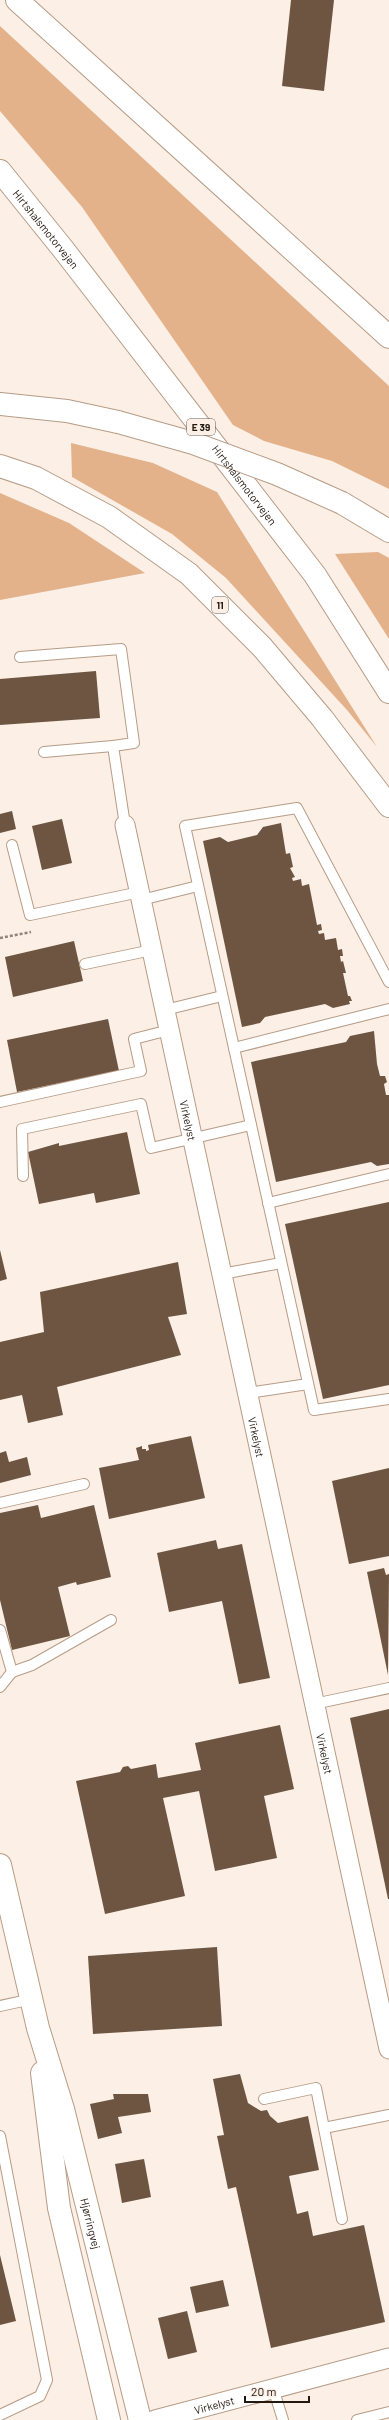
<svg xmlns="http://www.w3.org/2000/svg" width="389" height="2420" font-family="Barlow,sans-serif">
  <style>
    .green { fill: #e3b28a }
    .building { fill: #6d5541 }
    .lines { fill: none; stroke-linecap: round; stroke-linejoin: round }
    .lane-casing { stroke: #b79c86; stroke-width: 12 }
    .street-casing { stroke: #b79c86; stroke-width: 21 }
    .secondary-casing { stroke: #b79c86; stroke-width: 24 }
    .highway-casing { stroke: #b79c86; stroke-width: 24 }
    .path { stroke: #8f847c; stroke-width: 2.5; stroke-dasharray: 3 2; stroke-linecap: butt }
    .lane { stroke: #fff; stroke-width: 10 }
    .street { stroke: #fff; stroke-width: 19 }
    .secondary { stroke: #fff; stroke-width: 22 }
    .highway { stroke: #fff; stroke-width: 22 }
    .highway-bridge-casing { stroke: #b79c86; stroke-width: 24; stroke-linecap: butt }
    .highway-bridge { stroke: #fff; stroke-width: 22 }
    .labels { text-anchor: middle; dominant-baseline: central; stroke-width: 4; stroke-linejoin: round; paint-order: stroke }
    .shield { fill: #fbefe6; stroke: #635850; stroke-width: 1 }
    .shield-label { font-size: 10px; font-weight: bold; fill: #221810 }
    .street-label { font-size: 11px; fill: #221810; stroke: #fbefe6 }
  </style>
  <rect width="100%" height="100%" fill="#fbefe6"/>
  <g class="green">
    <path d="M 0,26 L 389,386 L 389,489 L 332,461 L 264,441 L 233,425 L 82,207 L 0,111 Z"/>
    <path d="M 71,443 L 153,463 L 217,492 L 377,747 L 347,710 L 226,578 L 172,534 L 72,477 Z"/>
    <path d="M 0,493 L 69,523 L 145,573 L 0,600 Z"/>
    <path d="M 378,552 L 389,558 L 389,639 L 335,554 Z"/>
  </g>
  <g class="building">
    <path d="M 291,0 L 334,0 L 324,91 L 282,86 Z"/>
    <path d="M 96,671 L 100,718 L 0,725 L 0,679 Z"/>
    <path d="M 12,811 L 16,829 L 0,833 L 0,814 Z"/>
    <path d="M 62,819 L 72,863 L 42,870 L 32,826 Z"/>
    <path d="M 281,823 L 286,854 L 290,853 L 293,867 L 290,868 L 295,877 L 292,878 L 293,881 L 301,879 L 302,886 L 309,884 L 317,925 L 321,924 L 322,930 L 318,931 L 319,934 L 324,933 L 325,940 L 336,938 L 338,950 L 342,949 L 343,956 L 340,956 L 341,962 L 343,961 L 346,973 L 343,973 L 348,996 L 350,996 L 352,1001 L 349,1001 L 350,1004 L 333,1008 L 325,1004 L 265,1017 L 260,1023 L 242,1027 L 203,841 L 220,837 L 228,842 L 257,835 L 263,827 Z"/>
    <path d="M 74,941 L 83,981 L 13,997 L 5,957 Z"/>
    <path d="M 108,1019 L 119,1071 L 17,1092 L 7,1040 Z"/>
    <path d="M 374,1031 L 377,1064 L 380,1076 L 385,1076 L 387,1082 L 384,1084 L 386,1095 L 389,1095 L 389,1164 L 377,1166 L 371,1162 L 276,1182 L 251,1062 L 346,1042 L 350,1036 Z"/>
    <path d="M 127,1132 L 140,1194 L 96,1203 L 94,1193 L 39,1204 L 28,1152 L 59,1143 L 59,1146 Z"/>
    <path d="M 389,1202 L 389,1385 L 323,1399 L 285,1224 Z"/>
    <path d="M 0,1250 L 7,1279 L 0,1281 Z"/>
    <path d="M 178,1262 L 187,1314 L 168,1317 L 181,1355 L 57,1387 L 63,1415 L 28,1423 L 22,1395 L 0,1400 L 0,1342 L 44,1332 L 40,1292 Z"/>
    <path d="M 191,1436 L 205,1498 L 109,1519 L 99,1468 L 139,1460 L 136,1448 L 142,1446 L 142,1449 L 146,1449 L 146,1451 L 149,1450 L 148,1445 Z"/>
    <path d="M 6,1451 L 9,1462 L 27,1457 L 31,1475 L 0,1483 L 0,1453 Z"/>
    <path d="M 389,1468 L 389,1556 L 349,1564 L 332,1481 Z"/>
    <path d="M 38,1505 L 41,1518 L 94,1505 L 111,1577 L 77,1585 L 76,1582 L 58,1587 L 70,1636 L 12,1650 L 0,1600 L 0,1513 Z"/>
    <path d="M 216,1540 L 218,1549 L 242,1544 L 270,1678 L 239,1684 L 222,1601 L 169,1612 L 157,1553 Z"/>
    <path d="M 384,1568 L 386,1575 L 389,1574 L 388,1675 L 367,1572 Z"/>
    <path d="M 389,1709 L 389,1899 L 388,1899 L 350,1718 Z"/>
    <path d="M 280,1725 L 294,1789 L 264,1796 L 277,1858 L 215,1871 L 199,1791 L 163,1798 L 185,1896 L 105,1914 L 76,1781 L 120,1772 L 123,1767 L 128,1766 L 131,1769 L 156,1764 L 158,1778 L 201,1770 L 195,1743 Z"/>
    <path d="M 217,1947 L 222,2026 L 93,2034 L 88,1956 Z"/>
    <path d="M 240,2074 L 248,2103 L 261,2111 L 267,2110 L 270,2116 L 278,2123 L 308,2116 L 319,2170 L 289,2176 L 297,2214 L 308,2211 L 313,2236 L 364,2225 L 385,2322 L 271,2348 L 236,2187 L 228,2189 L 217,2136 L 224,2135 L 213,2079 Z"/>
    <path d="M 113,2094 L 148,2094 L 151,2112 L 118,2117 L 122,2133 L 98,2139 L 90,2104 L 114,2099 Z"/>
    <path d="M 144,2159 L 151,2197 L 122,2203 L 115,2164 Z"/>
    <path d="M 0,2255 L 16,2321 L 0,2325 Z"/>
    <path d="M 223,2280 L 229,2306 L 196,2313 L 190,2287 Z"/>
    <path d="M 187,2311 L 197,2352 L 168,2359 L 158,2318 Z"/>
  </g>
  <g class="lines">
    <defs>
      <g id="lane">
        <path d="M 20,657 L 121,649 L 134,743 L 113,746"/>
        <path d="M 44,752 L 113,746 L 125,825"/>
        <path d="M 12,845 L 30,915 L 140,892"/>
        <path d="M 141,900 L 198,886"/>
        <path d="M 85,964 L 152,950"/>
        <path d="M 389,982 L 297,808 L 185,826 L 314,1410 L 389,1399"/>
        <path d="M 165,1010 L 222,996"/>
        <path d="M 234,1048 L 389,1009"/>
        <path d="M 0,1102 L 141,1071 L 134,1039 L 169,1030"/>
        <path d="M 23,1176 L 22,1129 L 141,1104 L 151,1148 L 251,1125"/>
        <path d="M 268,1203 L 389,1174"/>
        <path d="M 222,1274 L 281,1263"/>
        <path d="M 248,1393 L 308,1384"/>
        <path d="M 0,1503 L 84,1484"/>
        <path d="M 0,1630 L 12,1672 L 0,1687"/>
        <path d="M 12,1672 L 32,1665 L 111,1620"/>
        <path d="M 314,1704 L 389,1688"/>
        <path d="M 0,2006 L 32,1999"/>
        <path d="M 264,2099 L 316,2088 L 342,2219"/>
        <path d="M 324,2128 L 389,2115"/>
        <path d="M 0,2136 L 47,2380 L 40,2396 L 0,2415"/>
        <path d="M 273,2388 L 283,2420"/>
        <path d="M 357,2420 L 389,2412"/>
      </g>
      <g id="street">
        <path id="s1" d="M 125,825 L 389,2049"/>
        <path id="s2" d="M 155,2420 L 389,2358"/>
      </g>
      <g id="secondary">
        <path id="s3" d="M 0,1865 L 38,2028 L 63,2109 L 140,2420"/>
        <path d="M 42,2073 L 59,2208 L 109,2420"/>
      </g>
      <g id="highway">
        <path d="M 17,0 L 389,337"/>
        <path id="s4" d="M 0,171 L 63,249 L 315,575 L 389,692"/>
        <path d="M 0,404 L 67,411 L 118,422"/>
        <path d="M 0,466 L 36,478 L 109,517 L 189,574 L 262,647 L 322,718 L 389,806"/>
        <path d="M 342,503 L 389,531"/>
      </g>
    </defs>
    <use href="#lane" class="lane-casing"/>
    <use href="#street" class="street-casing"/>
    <use href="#secondary" class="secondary-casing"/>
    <use href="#highway" class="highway-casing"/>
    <path class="path" d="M 0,938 L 31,932"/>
    <use href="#lane" class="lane"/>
    <use href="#street" class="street"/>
    <use href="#secondary" class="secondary"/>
    <use href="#highway" class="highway"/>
    <defs>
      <path id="highway-bridge" d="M 118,422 L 193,443 L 277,474 L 342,503"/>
    </defs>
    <use href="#highway-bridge" class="highway-bridge-casing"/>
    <use href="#highway-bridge" class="highway-bridge"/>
  </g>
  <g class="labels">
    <g class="shield">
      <rect x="187" y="419" width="28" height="16" rx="3"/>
      <rect x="212" y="597" width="16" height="16" rx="3"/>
    </g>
    <g class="shield-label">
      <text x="201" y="427">E 39</text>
      <text x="220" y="605">11</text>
    </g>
    <g class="street-label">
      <text stroke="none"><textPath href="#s4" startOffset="74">Hirtshalsmotorvejen</textPath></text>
      <text stroke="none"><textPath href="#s4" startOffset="398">Hirtshalsmotorvejen</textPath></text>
      <text stroke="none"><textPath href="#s1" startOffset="302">Virkelyst</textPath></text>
      <text stroke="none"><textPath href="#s1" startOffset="626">Virkelyst</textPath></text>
      <text stroke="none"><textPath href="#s1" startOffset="950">Virkelyst</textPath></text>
      <text stroke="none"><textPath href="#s3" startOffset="370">Hjørringvej</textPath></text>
      <text stroke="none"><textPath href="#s2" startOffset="61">Virkelyst</textPath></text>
    </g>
  </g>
  <path d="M245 2396v6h64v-6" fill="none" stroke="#221810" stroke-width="2"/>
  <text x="251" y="2396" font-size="12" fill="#221810" stroke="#fbefe6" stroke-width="3" paint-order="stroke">20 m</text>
</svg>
